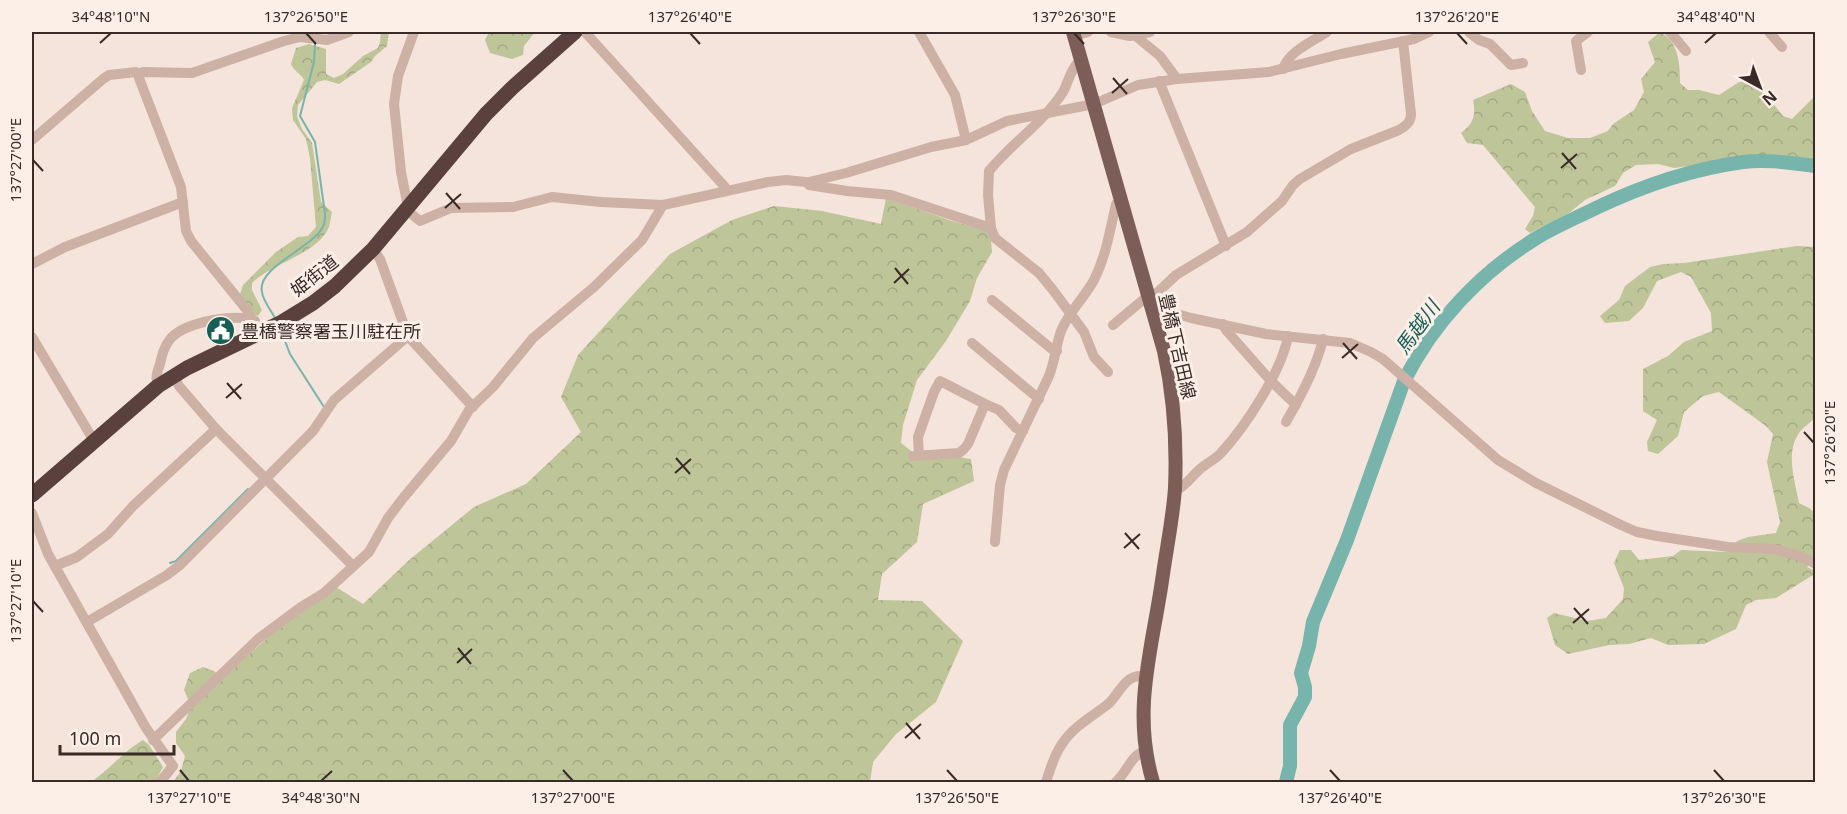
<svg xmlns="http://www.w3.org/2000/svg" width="1847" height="814" font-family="'Noto Sans','Noto Sans JP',sans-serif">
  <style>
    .forest { fill: url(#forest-crowns) }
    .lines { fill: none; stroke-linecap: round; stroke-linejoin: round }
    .stream { stroke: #77b4ac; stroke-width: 2 }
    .river { stroke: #77b4ac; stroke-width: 14 }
    .minor { stroke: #ceb1a5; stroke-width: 10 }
    .major { stroke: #7c5d57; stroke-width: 14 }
    .highway { stroke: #5b413d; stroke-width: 15 }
    .ticks { fill: none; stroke: #392a27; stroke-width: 2 }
    .labels { text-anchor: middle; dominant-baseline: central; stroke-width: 6; stroke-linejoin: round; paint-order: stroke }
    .street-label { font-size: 18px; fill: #392a27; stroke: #fbefe8 }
    .poi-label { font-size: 18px; fill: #392a27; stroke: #fbefe8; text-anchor: start }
    .water-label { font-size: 20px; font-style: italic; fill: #185f57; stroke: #fbefe8 }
    .neatline { fill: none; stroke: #392a27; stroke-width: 2 }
    .ticks-label { font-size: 15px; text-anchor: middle; fill: #392a27 }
  </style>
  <defs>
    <pattern id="forest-crowns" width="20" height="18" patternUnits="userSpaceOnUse" patternTransform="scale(1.5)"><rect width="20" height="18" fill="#bdc599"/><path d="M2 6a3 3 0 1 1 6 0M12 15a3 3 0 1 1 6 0" fill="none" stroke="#a3a984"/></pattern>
  </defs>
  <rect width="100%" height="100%" fill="#f4e4db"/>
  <g class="forest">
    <path d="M 381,32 L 389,32 L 387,46 L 375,56 L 371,62 L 339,84 L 325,80 L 317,82 L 298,105 L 297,116 L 302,129 L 312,143 L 321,202 L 332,212 C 331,217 330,222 329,227 C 318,254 272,263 252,283 L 252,290 L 262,310 L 258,316 L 253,314 L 240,294 L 243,285 L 276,252 L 298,237 L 308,236 L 316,227 L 310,158 L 306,139 L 293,120 L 292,108 L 304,80 C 301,73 294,72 291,64 L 296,48 L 309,44 L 326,49 L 326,74 L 334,78 L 343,74 L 363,56 L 378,48 L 380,42 Z"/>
    <path d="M 489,32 L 535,32 L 524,46 L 523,55 L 512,59 L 490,53 L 485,40 Z"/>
    <path d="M 1660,32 C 1679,42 1680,64 1680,83 L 1688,90 L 1699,90 L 1719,95 L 1739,82 L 1751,81 L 1761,89 L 1783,116 L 1792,119 L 1815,96 L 1815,161 L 1787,157 L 1762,156 L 1674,168 L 1658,164 L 1636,165 L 1623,173 L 1615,186 L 1585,200 L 1569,213 L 1530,233 L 1525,229 L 1533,216 L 1535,207 L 1483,145 L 1467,143 L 1461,133 C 1474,123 1476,115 1473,100 L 1511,84 L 1525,92 L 1532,111 L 1545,131 L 1568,138 L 1590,138 L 1608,131 L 1613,124 L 1634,110 L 1644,92 L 1641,79 L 1655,62 L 1648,42 Z"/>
    <path d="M 886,198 L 952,221 L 990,231 L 992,252 L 977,278 L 970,301 L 946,341 L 917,380 L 903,425 L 901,443 L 919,457 L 939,454 L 971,459 L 974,481 L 923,504 L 917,542 L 882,574 L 878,600 L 922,601 L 963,641 L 936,702 L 896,734 L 873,762 L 870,782 L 173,782 L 181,771 L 185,756 L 176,743 L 176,732 L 186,719 L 191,706 L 184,690 L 190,673 L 203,667 L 214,671 L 222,678 L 272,634 L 336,587 L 363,604 L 408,561 L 474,507 L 526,484 L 581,432 L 561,397 L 578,355 L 670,254 L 732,220 L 774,206 L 822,211 L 881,224 Z"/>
    <path d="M 1797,246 L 1815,247 L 1815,417 C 1811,423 1803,427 1799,433 C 1785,453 1795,481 1799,503 L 1809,508 L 1815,513 L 1815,558 L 1807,567 L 1813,570 L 1813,575 L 1776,598 L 1756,600 L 1746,605 L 1736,629 L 1704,644 L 1668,645 L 1651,638 L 1629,644 L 1609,645 L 1568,654 L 1555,645 L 1547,618 L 1554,613 L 1587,621 L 1606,618 L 1623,599 L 1624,588 L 1614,563 L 1620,550 L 1631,550 L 1639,560 L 1673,556 L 1681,550 L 1726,552 L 1733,551 L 1737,541 L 1748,537 L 1776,533 L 1780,522 L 1767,462 L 1773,434 L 1766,426 L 1719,392 L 1703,396 L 1684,412 L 1678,436 L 1658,454 L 1648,451 L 1647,442 L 1657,420 L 1643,411 L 1643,369 L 1668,356 L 1684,342 L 1712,331 L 1711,313 L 1691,277 L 1681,272 L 1657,281 L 1643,308 L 1629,321 L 1605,323 L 1600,316 L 1619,300 L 1625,286 L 1650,267 L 1663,264 L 1684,263 Z"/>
    <path d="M 143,740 L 149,745 L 163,767 L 155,782 L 91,782 C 110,769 124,751 143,740 Z"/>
  </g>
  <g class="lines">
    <g class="stream">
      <path d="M 275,318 C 271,310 263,301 262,292 C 256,266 317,247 324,224 C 325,221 325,218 325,214 L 315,142 L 300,116 L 314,62 L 315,44"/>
      <path d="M 280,328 L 290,354 L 324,407"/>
      <path d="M 170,563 L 176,561 L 248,489"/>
    </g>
    <path class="river" d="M 1286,782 L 1290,766 L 1290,725 L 1305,697 L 1305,687 L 1301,673 L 1309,646 L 1313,622 L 1347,540 L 1404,381 C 1433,323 1480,273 1535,239 C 1554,227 1576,218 1596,208 C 1642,186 1692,169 1743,162 C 1767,159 1791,163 1816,166"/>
    <g class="minor">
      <path d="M 414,32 L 398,76 L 394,104 L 401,172 L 409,212 L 420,221 L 451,208 L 513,207 L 552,197 L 601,202 L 663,205 L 768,182 L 786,180 L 806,182 L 809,185 L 847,191 L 891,195 L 991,228"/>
      <path d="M 585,32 L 725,187 L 724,191"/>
      <path d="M 919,32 L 955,95 L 966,140"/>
      <path d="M 1111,32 L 1130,36 L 1150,32"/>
      <path d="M 1469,32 L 1479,40 L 1490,44 L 1511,65 L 1523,63"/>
      <path d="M 1670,32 L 1686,51"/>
      <path d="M 1769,32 L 1782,47"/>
      <path d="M 1137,34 L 1138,38 L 1160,56 L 1177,79"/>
      <path d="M 1074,36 L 1088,32"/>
      <path d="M 1081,60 C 1071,67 1069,81 1063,92 C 1043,123 1012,143 989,171 L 988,195 L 991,228 L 995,238 L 1039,273 L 1053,290 L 1084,332 L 1094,357 L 1108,372"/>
      <path d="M 1283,69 C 1288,52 1313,41 1327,32"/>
      <path d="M 1581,70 L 1576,41 L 1588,32"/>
      <path d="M 140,74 L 139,78 L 181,187 L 186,231 L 191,241 L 247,310 L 252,320"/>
      <path d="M 1159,81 L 1226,246"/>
      <path d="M 32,140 L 103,79 L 109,75 L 136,72 L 140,74 L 143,72 L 192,73 L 284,41 L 300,37 L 327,40 L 349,32"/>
      <path d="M 809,182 L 846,173 L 931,147 L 966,140 L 1007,121 L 1094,104 L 1138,85 L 1177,79 L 1269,72 L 1341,54 L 1414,39 L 1429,32"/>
      <path d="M 373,249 L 380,259 L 408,336 L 473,407"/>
      <path d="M 32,264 L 65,247 L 183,202"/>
      <path d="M 992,300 L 1053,350 L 1057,351"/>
      <path d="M 1151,305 L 1156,304 L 1177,314 L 1191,318 L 1266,334 L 1350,343 L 1371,352 L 1383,359 L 1498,460 L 1536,483 L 1621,525 L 1637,532 L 1657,536 L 1728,547 L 1774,549 L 1797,555 L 1816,564"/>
      <path d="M 1223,324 L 1226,330 L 1270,380 L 1296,405"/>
      <path d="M 1113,325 L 1144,299 L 1157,293 L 1176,275 L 1247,232 L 1282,201 L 1293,185 L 1300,179 L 1351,149 L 1399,130 C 1406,126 1411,122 1411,114 L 1403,41"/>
      <path d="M 32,337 L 94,441"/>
      <path d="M 972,343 L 1039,399"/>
      <path d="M 174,376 L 179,386 L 216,429 L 353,566"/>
      <path d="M 158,386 C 155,377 157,373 160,364 C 162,355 164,346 171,338 C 186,322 235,313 255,321"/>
      <path d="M 1286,422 C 1300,398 1317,366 1323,339"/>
      <path d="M 913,456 L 959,453 L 964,449 L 968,444 L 985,404"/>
      <path d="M 919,456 L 918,437 L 934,392 L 940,381 L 985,404 L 999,410 L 1016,428 L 1023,431"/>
      <path d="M 1175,491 C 1185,487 1191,477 1199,470 C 1206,463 1215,460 1221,453 C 1245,427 1282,371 1288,336"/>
      <path d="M 32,513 L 48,554 L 146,728 L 173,766 L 160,782"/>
      <path d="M 995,542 L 1000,485 L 1004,470 L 1049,376 C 1055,361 1056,345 1061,331 C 1069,312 1084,298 1094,280 C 1106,256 1110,230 1116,204 L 1122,201"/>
      <path d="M 55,566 L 77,557 L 108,534 L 133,506 L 216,429"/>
      <path d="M 87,622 L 167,575 L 180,565 L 313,431 L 334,400 L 408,336"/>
      <path d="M 153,740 L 258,639 L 301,607 L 324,593 L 369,552 L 388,518 L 404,497 L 451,441 L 469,410 L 493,387 L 533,338 L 594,287 L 642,240 L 663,205"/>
      <path d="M 1046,782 C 1050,770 1054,755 1062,744 C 1073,727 1091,717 1107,705 C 1119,696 1125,671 1146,677"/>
      <path d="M 1116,782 C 1128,771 1131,754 1146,751"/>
    </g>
    <path class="major" d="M 1073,32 L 1164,351 C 1174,397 1177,442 1175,488 C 1173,517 1167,546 1163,574 C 1153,647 1131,709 1153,782"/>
    <path class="highway" d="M 32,495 L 158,386 L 187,368 L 282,322 L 313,303 L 335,286 L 373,249 L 486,114 L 512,88 L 575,32"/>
  </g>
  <path class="ticks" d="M 306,33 L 316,44M 690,33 L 700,44M 1074,33 L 1084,44M 1457,33 L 1467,44M 100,43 L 111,33M 1705,43 L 1716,33M 1113,78 L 1127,94M 1112,93 L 1128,79M 1562,153 L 1576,169M 33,160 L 43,171M 1561,168 L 1577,154M 446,193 L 460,209M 445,208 L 461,194M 895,268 L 908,284M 894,283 L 909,269M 1343,343 L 1357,359M 1342,358 L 1358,344M 227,383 L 241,399M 226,398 L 242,384M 1804,432 L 1814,443M 676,458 L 690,474M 675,473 L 691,459M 1125,533 L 1139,549M 1124,548 L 1140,534M 33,601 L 43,612M 1574,608 L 1588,624M 1573,623 L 1589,609M 458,648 L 471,664M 457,663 L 472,649M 906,723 L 920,739M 905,738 L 921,724M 180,770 L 189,781M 563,770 L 573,781M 947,770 L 957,781M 1330,770 L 1340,781M 1714,770 L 1724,781M 321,781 L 332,771"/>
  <defs>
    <symbol id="civic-disc" viewBox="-11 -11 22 22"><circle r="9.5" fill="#185f57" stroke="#fbefe8"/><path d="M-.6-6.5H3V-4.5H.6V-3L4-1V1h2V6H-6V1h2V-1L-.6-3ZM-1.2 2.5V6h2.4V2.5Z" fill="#fff"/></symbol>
  </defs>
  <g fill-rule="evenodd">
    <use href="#civic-disc" x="204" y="314" width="33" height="33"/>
  </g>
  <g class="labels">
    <g class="street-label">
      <text transform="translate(314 275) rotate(-38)">姫街道</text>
      <text transform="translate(1178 346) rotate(77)">豊橋下吉田線</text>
    </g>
    <g class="poi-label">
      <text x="241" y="331">豊橋警察署玉川駐在所</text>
    </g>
    <g class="water-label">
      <text transform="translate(1417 327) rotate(-54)">馬越川</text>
    </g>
  </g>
  <rect width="1847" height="814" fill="none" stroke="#fbefe8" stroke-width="66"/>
  <g transform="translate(1760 87) rotate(139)" stroke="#fbefe8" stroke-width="4.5" paint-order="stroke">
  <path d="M0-4.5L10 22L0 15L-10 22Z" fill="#392a27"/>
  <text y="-9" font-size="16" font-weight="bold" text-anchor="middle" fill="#392a27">N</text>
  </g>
  <path d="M60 745v9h114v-9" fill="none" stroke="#392a27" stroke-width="3"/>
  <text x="69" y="745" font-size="18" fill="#392a27" stroke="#fbefe8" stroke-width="4.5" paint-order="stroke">100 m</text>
  <rect x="33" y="33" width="1781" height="748" class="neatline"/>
  <g class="ticks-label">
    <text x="111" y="22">34°48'10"N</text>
    <text x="306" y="22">137°26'50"E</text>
    <text x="690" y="22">137°26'40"E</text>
    <text x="1074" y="22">137°26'30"E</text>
    <text x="1457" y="22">137°26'20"E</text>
    <text x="1716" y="22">34°48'40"N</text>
    <text transform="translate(16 160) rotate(-90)" y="5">137°27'00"E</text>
    <text transform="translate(1830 443) rotate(-90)" y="5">137°26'20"E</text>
    <text transform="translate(16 601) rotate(-90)" y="5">137°27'10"E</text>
    <text x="189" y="803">137°27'10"E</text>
    <text x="321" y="803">34°48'30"N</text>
    <text x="573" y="803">137°27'00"E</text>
    <text x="957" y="803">137°26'50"E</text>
    <text x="1340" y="803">137°26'40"E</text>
    <text x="1724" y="803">137°26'30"E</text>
  </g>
</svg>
